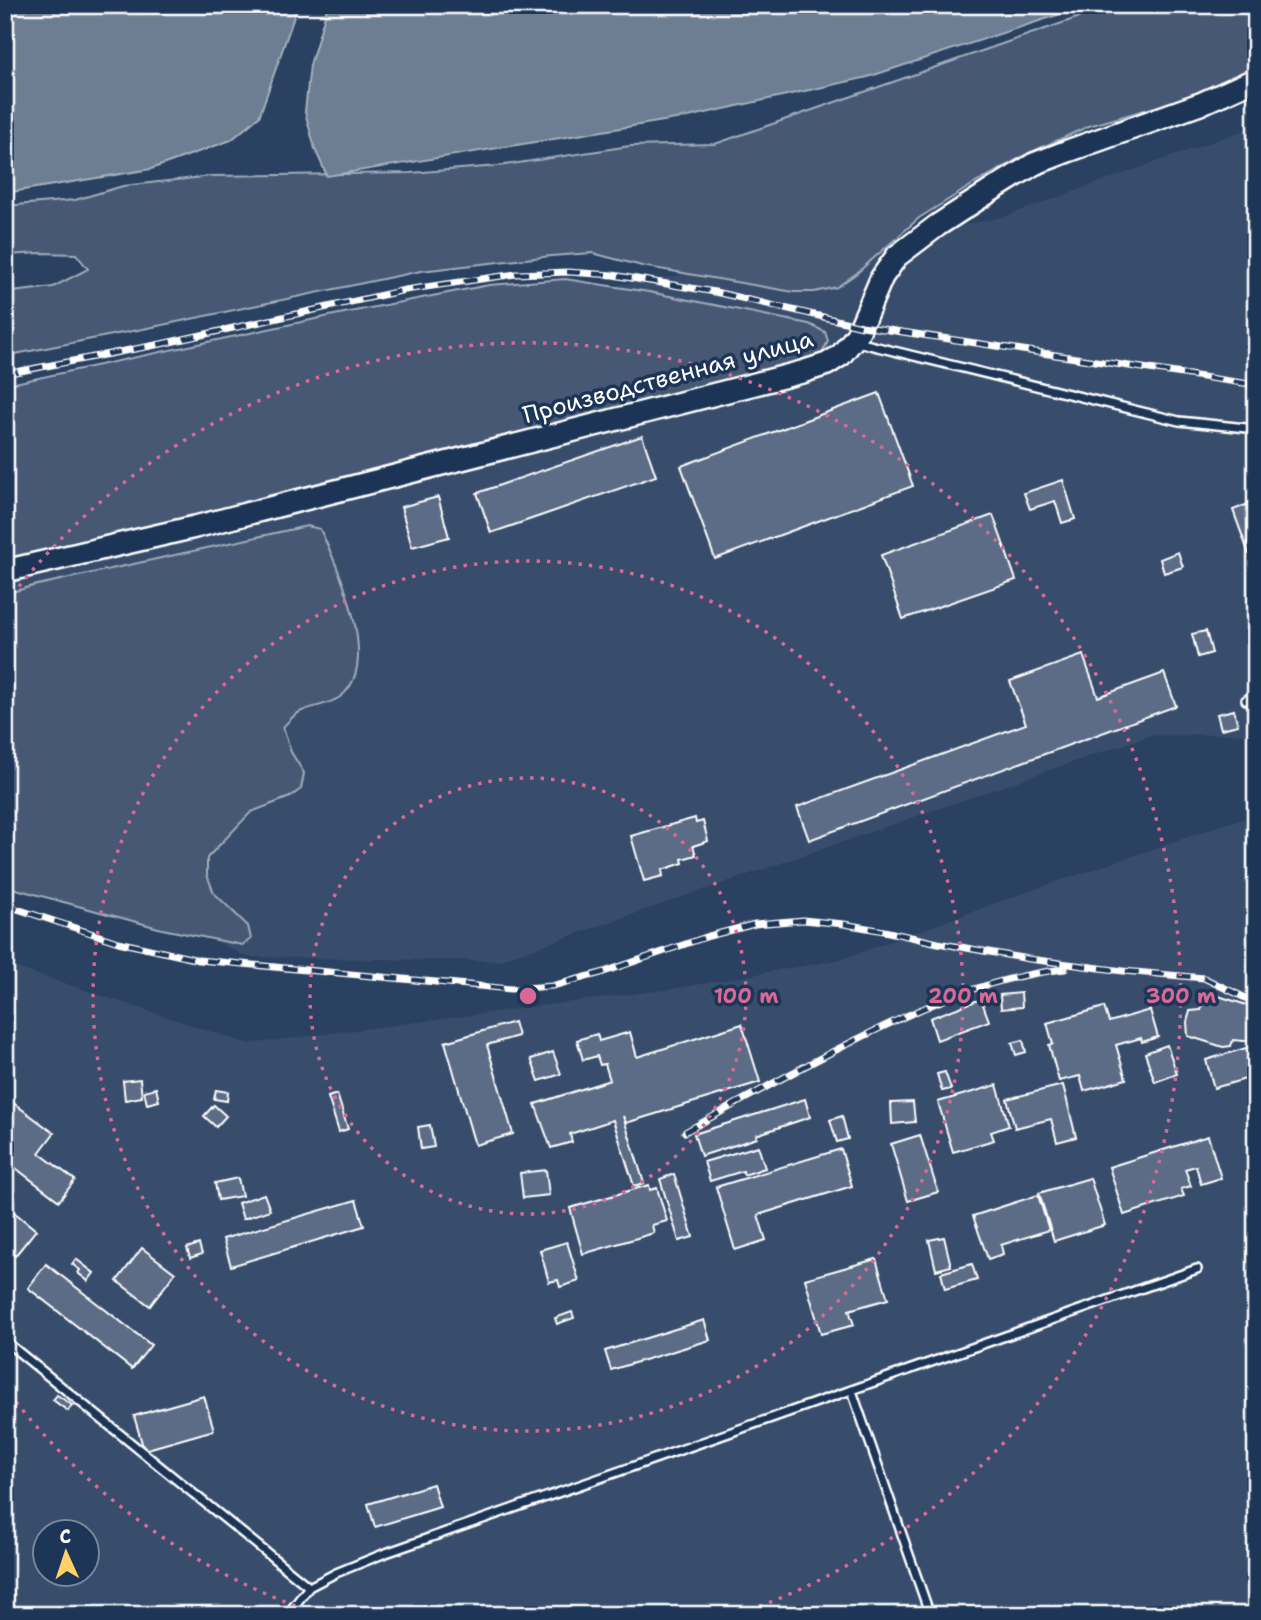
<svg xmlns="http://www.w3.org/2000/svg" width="1261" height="1620" font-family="'Shantell Sans',sans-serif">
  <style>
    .built { fill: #394e6c; fill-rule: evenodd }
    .green { fill: #465975; stroke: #a2acba; stroke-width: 2 }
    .water { fill: #6d7d92; stroke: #a7b1be; stroke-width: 2 }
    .building { fill: #5b6c86; stroke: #fff; stroke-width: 2 }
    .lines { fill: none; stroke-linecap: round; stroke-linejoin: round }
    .lane-casing { stroke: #fff; stroke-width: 12 }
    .secondary-casing { stroke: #fff; stroke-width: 26 }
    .lane { stroke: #1d3557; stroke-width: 7 }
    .secondary { stroke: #1d3557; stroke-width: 21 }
    .rail-casing { stroke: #fff; stroke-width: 7 }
    .rail { stroke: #1d3557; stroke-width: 4.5; stroke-dasharray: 13; stroke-linecap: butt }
    .ring { fill: none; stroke: #d76994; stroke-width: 3.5; stroke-dasharray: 3.5 7 }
    .labels { text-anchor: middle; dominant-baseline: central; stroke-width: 7; stroke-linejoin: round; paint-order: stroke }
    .street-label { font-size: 24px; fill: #fff; stroke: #1d3557 }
    .centre { fill: #d76994; stroke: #1d3557; stroke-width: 3.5 }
    .ring-label { font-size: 21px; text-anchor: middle; font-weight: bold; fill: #d76994; stroke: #1d3557; stroke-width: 7; stroke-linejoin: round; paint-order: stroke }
  </style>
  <rect width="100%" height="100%" fill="#2a4161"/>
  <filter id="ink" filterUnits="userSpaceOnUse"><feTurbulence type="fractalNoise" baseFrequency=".0143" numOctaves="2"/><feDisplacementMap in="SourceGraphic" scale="14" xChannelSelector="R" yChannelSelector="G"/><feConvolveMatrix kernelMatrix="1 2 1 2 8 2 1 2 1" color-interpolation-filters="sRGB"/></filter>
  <g filter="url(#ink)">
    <g class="built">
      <path d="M 1256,126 L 1256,734 L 1151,735 L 498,961 L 247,957 L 86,877 L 5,847 L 5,387 L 580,291 L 865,247 L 1006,216 Z"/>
      <path d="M 1256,816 L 1256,1615 L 5,1615 L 5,964 L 249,1044 L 678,988 L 842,959 L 1010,898 L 1228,823 ZM 46,1532 L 88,1532 L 88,1574 L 46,1574 Z"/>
    </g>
    <g class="green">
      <path d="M 1114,5 L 1256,5 L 1256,65 L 1246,72 L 1187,98 L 1089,126 L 1025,155 L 972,185 L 919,218 L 857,273 L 837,287 L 814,292 L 794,292 L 642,266 L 592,253 L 551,256 L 421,271 L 148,328 L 5,356 L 5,293 L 53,287 L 88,269 L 76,254 L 41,253 L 5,255 L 5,206 L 75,200 L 123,186 L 212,176 L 410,173 L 498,166 L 630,146 L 715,144 Z"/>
      <path d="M 565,279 L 649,292 L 809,324 L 825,332 L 828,341 L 822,354 L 804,363 L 226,510 L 5,561 L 5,385 L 339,314 L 489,285 Z"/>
      <path d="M 307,526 L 320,529 C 338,567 383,665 340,697 C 329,705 312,706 300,712 C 293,715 288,722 283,727 L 291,752 L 304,773 L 301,789 L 290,797 L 251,812 L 207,858 L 207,875 L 214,893 L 248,926 L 251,939 L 242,945 L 162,929 L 5,886 L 5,594 L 33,586 Z"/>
    </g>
    <g class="water">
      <path d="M 5,5 L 298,5 L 259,117 L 231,140 L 151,169 L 5,193 Z"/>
      <path d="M 328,5 L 1088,5 L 868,77 L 688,117 L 327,176 L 315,149 L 305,112 L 310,65 Z"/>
    </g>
    <g class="building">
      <path d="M 879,393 L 913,486 L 715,559 L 681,466 Z"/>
      <path d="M 642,436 L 656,476 L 491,533 L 477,493 Z"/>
      <path d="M 1063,480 L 1075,519 L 1062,523 L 1055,501 L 1030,509 L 1024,493 Z"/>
      <path d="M 438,497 L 449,537 L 412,547 L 401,507 Z"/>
      <path d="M 1256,501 L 1256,552 L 1249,554 L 1233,510 Z"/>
      <path d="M 993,515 L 1016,580 L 903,619 L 881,555 Z"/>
      <path d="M 1178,552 L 1183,567 L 1164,573 L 1160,559 Z"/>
      <path d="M 1206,631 L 1212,653 L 1198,657 L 1192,634 Z"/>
      <path d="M 1083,655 L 1098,697 L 1164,673 L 1176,706 L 809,840 L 797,807 L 1026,724 L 1010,681 Z"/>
      <path d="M 1234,710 L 1238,725 L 1221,729 L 1217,714 Z"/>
      <path d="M 695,818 L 696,823 L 703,821 L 708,841 L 693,846 L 696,855 L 682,859 L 683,863 L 662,870 L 663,876 L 644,881 L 631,836 Z"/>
      <path d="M 1206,992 L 1256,1008 L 1256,1040 L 1244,1041 L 1233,1040 L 1231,1046 L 1223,1047 L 1188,1036 L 1187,1022 L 1190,1011 L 1201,1010 Z"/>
      <path d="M 1021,993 L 1022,1007 L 1001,1009 L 1000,995 Z"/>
      <path d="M 981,999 L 989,1021 L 937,1040 L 930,1018 Z"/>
      <path d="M 1104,1007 L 1109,1022 L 1150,1010 L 1158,1037 L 1142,1042 L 1141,1038 L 1116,1045 L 1126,1079 L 1084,1091 L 1080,1076 L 1059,1081 L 1049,1045 L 1053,1044 L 1047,1023 Z"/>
      <path d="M 514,1022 L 518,1036 L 487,1045 L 513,1134 L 475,1145 L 445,1042 Z"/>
      <path d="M 742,1024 L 760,1082 L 626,1123 L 623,1116 L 644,1183 L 634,1186 L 613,1120 L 570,1134 L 572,1142 L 551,1148 L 535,1104 L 610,1080 L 605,1064 L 600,1065 L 597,1056 L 583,1060 L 577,1040 L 597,1034 L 599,1041 L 630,1032 L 637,1057 Z"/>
      <path d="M 1023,1040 L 1026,1052 L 1016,1055 L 1012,1043 Z"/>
      <path d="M 1167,1045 L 1177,1074 L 1155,1082 L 1145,1053 Z"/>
      <path d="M 1256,1045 L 1256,1076 L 1214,1088 L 1206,1060 Z"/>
      <path d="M 553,1052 L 561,1074 L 539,1081 L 531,1059 Z"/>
      <path d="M 945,1072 L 951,1089 L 942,1091 L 937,1074 Z"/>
      <path d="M 140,1079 L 142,1097 L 125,1100 L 123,1081 Z"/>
      <path d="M 997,1085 L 1009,1126 L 991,1132 L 994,1140 L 953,1152 L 938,1102 Z"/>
      <path d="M 1063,1085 L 1076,1137 L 1057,1142 L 1051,1119 L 1015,1128 L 1007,1099 Z"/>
      <path d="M 156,1088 L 159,1101 L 147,1104 L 144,1091 Z"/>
      <path d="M 216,1090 L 228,1092 L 227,1101 L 214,1099 Z"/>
      <path d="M 337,1094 L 348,1129 L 339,1132 L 328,1097 Z"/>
      <path d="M 8,1099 L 54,1133 L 39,1153 L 75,1180 L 59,1201 L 5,1160 L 5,1103 Z"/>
      <path d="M 805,1099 L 810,1117 L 756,1135 L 757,1138 L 701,1156 L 694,1134 Z"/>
      <path d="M 913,1102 L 915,1122 L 892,1124 L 891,1103 Z"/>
      <path d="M 214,1105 L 226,1116 L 216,1127 L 204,1116 Z"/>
      <path d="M 842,1116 L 848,1139 L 837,1142 L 830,1120 Z"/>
      <path d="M 430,1125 L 434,1147 L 421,1149 L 418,1127 Z"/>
      <path d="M 920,1135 L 938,1192 L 908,1201 L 891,1144 Z"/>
      <path d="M 1208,1136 L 1221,1178 L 1201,1184 L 1196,1166 L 1185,1169 L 1191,1186 L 1181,1189 L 1184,1196 L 1124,1215 L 1109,1167 Z"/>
      <path d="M 758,1146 L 765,1168 L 744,1175 L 743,1171 L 710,1181 L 704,1162 Z"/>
      <path d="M 841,1149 L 852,1186 L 758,1215 L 766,1240 L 735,1250 L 716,1187 Z"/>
      <path d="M 546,1170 L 549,1195 L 523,1198 L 520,1173 Z"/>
      <path d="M 674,1174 L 693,1237 L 679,1241 L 660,1179 Z"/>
      <path d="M 238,1178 L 242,1196 L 218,1200 L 215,1183 Z"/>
      <path d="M 1090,1178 L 1105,1225 L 1054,1241 L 1039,1193 Z"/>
      <path d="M 649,1185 L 650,1190 L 657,1188 L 667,1221 L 652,1225 L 654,1233 L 583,1254 L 570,1208 Z"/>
      <path d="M 264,1194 L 270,1210 L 243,1219 L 238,1203 Z"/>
      <path d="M 1038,1195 L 1049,1230 L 1001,1245 L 1003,1254 L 988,1259 L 973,1216 Z"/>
      <path d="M 356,1200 L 364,1226 L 231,1266 L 223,1239 Z"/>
      <path d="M 5,1205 L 36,1230 L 15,1256 L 5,1248 Z"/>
      <path d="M 944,1237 L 951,1266 L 936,1270 L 929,1240 Z"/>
      <path d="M 567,1242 L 579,1281 L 560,1287 L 558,1280 L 549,1282 L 540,1250 Z"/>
      <path d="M 199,1244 L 202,1254 L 190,1258 L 187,1248 Z"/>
      <path d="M 142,1248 L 175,1273 L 150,1306 L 117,1281 Z"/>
      <path d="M 76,1259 L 94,1273 L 88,1281 L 78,1273 L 80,1270 L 72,1264 Z"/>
      <path d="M 876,1259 L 888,1299 L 849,1310 L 854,1325 L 821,1334 L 805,1279 Z"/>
      <path d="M 46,1264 L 151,1345 L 132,1369 L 28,1288 Z"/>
      <path d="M 972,1264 L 977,1280 L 945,1289 L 941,1273 Z"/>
      <path d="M 572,1312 L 574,1318 L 557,1324 L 555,1318 Z"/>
      <path d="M 704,1320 L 710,1340 L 611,1370 L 605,1351 Z"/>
      <path d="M 57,1395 L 72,1405 L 68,1411 L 53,1400 Z"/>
      <path d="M 204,1396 L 214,1430 L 144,1450 L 134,1416 Z"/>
      <path d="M 433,1484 L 440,1507 L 375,1527 L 368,1504 Z"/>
    </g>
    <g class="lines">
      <defs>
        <g id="lane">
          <path d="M 857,342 L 1179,421 L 1256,429"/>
          <path d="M 1246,700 L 1256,695"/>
          <path d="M 5,1341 L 309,1587"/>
          <path d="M 852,1391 L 930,1615"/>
          <path d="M 287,1615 L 309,1587 L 336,1573 L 383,1554 L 1197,1269"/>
          <path d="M 1244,1615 L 1256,1610"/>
        </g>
        <path id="secondary" d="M 5,571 L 195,527 L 802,372 L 827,364 L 841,355 L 857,335 L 882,277 L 897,256 L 938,225 L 992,190 L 1034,164 L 1068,151 L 1200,104 L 1256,79"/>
      </defs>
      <use href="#lane" class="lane-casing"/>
      <use href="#secondary" class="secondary-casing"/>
      <use href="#lane" class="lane"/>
      <use href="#secondary" class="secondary"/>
      <defs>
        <g id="rail">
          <path d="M 5,374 L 161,344 L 405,290 L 516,274 L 568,272 L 613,275 L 715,292 L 862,326 L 1256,385"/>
          <path d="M 5,905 L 118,942 L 199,960 L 511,989 L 552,986 L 601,973 L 709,936 L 755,924 L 803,920 L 844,924 L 884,931 L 938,943 L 1029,959 L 1123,971 L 1204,978 L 1256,1003"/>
          <path d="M 685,1132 C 741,1101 797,1069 854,1041 C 924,1006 986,978 1065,969"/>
        </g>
      </defs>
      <use href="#rail" class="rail-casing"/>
      <use href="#rail" class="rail"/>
    </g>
  </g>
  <g class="ring">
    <circle cx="528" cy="996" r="218"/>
    <circle cx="528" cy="996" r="435"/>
    <path d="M315 1613A653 653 0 0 1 6 1389M6 603A653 653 0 1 1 741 1613"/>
  </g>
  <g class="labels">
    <g class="street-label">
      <text transform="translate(668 377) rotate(-15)">Производственная улица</text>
    </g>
  </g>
  <circle cx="528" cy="996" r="10" class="centre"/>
  <g class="ring-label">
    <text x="746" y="1003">100 m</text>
    <text x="963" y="1003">200 m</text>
    <text x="1181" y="1003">300 m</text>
  </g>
  <rect width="1261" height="1620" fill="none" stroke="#1d3557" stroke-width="28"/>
  <rect x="14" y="14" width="1233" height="1592" fill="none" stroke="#fff" stroke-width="2.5" filter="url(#ink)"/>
  <g transform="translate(66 1553) rotate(357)"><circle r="33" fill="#1d3557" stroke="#77869a" stroke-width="2"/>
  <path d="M0-5L12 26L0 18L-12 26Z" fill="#ffd166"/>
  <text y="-10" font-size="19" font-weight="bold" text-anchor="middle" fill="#ffffff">С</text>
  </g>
</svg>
